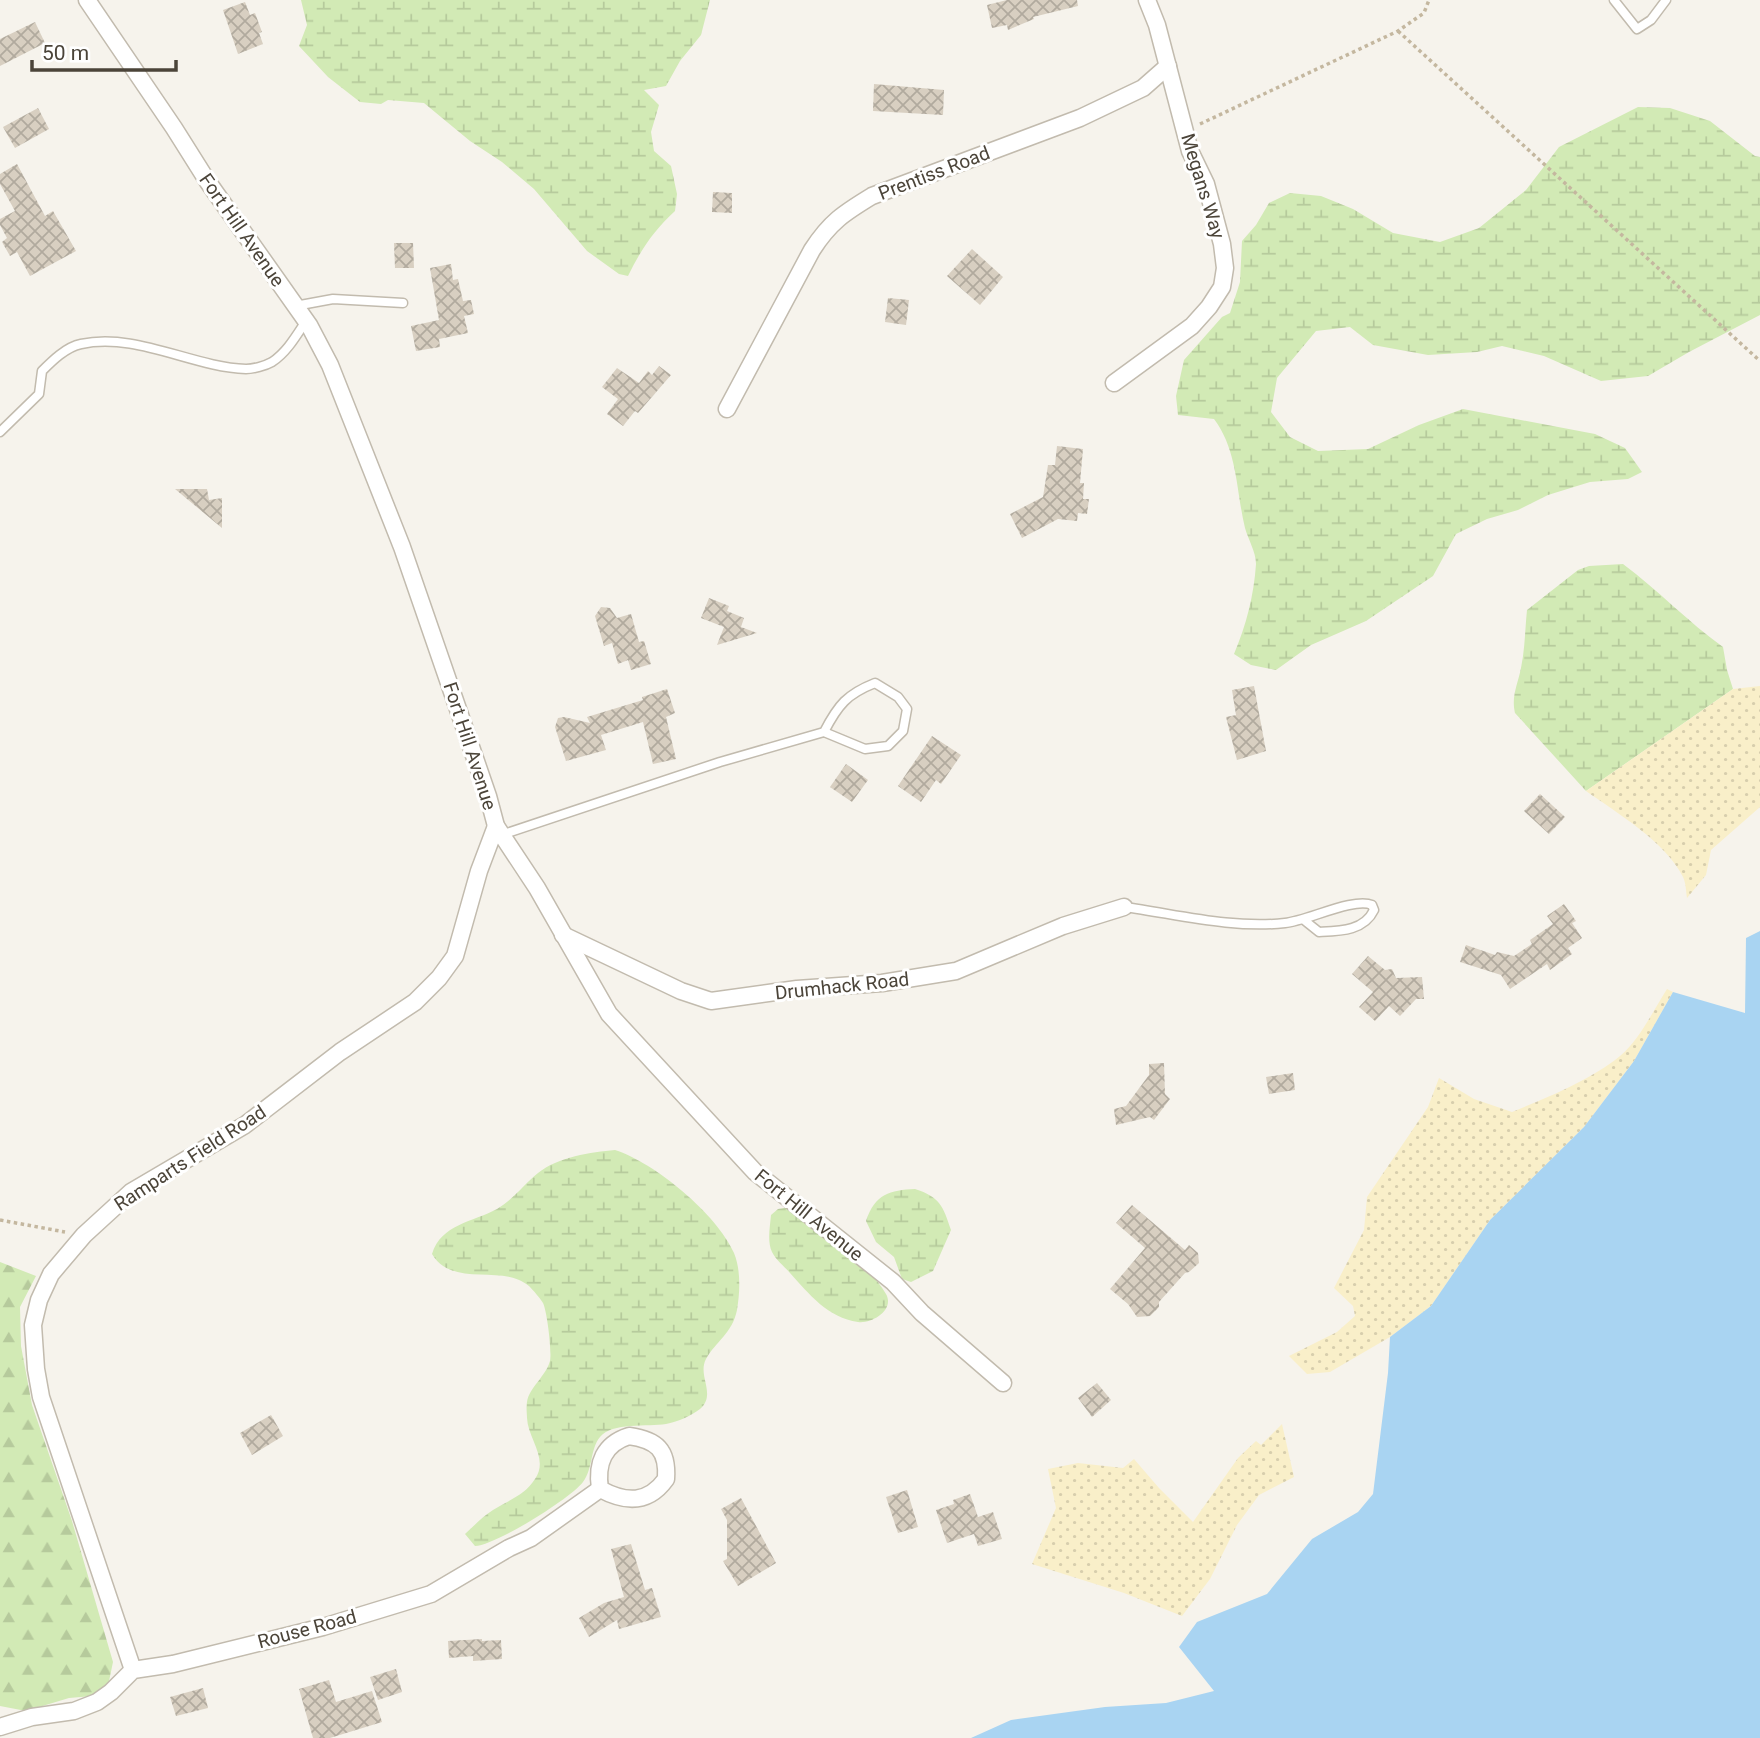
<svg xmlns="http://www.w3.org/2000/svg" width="1760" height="1738" font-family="Roboto,sans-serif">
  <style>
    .forest { fill: url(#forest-firs) }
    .wetland { fill: url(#wetland-marsh) }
    .sand { fill: url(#sand-dots) }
    .water { fill: #a9d4f2 }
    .building { fill: url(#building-cross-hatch) }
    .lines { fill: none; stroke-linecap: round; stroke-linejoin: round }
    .lane-casing { stroke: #c2bbae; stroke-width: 11 }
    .street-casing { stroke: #c2bbae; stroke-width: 19 }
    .path { stroke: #c4b79f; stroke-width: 3.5; stroke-dasharray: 3.5 3.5; stroke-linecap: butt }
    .lane { stroke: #fff; stroke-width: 8 }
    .street { stroke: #fff; stroke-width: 16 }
    .labels { text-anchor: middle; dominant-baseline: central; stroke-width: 6; stroke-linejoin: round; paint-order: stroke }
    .street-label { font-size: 19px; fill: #4b4439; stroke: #fff }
  </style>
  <defs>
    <pattern id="forest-firs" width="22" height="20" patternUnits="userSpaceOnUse" patternTransform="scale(1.75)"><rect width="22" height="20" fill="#d2eab5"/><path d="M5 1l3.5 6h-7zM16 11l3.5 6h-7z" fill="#b6ca9c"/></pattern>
    <pattern id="wetland-marsh" width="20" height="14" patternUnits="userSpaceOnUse" patternTransform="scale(1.75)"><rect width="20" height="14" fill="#d2eab5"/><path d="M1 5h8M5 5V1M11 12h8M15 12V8" fill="none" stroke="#b6ca9c"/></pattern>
    <pattern id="sand-dots" width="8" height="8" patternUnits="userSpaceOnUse" patternTransform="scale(1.75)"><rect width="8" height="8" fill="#f9efc9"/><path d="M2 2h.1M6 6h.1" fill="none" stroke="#d7cead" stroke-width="1.8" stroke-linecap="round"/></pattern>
    <pattern id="building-cross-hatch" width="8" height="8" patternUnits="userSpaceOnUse" patternTransform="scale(1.75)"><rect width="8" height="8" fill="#d8cfc1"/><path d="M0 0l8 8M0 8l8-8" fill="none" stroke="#b1aa9e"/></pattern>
  </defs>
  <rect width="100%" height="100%" fill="#f6f3ec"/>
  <path class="forest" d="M 0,1262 L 36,1276 L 20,1307 L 21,1346 L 32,1405 L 72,1521 L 113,1662 L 108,1686 L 93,1696 L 69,1698 L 26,1711 L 0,1706 Z"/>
  <g class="wetland">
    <path d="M 301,0 L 710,0 L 701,35 L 680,61 L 666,86 L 644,90 L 659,105 L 651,132 L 654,151 L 671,166 L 677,194 L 675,211 C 654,230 640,251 628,276 L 619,274 L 587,251 L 534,189 L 502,162 L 470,141 L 424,103 L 388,100 L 381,104 L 360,102 L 328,77 L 299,46 L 307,25 Z"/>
    <path d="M 1638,107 L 1670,108 L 1710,121 L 1755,156 L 1760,157 L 1760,315 L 1689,352 L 1648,376 L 1601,381 L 1544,356 L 1502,346 L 1477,352 L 1428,355 L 1373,345 L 1350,327 L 1316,331 L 1277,378 L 1271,412 L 1290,437 L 1318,451 L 1368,449 L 1419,425 L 1463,409 L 1595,434 L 1625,448 L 1642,472 L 1628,479 L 1590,482 L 1548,495 L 1518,510 L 1487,519 L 1456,534 L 1433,576 L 1366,621 L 1311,645 L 1276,670 L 1251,665 L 1234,654 C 1246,626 1254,595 1256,564 C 1256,552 1248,539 1245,528 C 1236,491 1238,451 1214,419 L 1178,415 L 1176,396 L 1184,360 L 1222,317 L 1230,313 L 1240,282 L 1242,241 L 1256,225 L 1269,203 L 1290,193 L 1321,196 L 1353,209 L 1393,233 L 1440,242 L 1479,228 L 1526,190 L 1559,147 Z"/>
    <path d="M 1623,564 C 1658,590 1688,622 1723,647 L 1727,670 L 1733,689 L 1586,791 L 1515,713 C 1511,696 1518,684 1521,668 C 1525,649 1525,629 1527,610 L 1578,570 L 1589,566 Z"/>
    <path d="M 615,1150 C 655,1163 717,1214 734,1253 C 741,1270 740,1292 737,1310 C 732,1334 716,1341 706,1359 C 697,1376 717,1394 700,1409 C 691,1416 677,1422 666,1424 C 648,1427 612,1422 600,1437 C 590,1449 593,1469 583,1482 C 570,1499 496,1545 475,1546 L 465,1534 C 474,1526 483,1516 493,1510 C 509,1500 525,1495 535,1479 C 549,1459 528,1439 527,1418 C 527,1414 526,1407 527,1402 C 529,1388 546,1376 550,1361 C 552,1351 547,1311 543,1303 C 540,1298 533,1290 529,1286 C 502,1263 453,1289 432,1254 C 441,1224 473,1222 497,1209 C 513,1200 524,1184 538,1173 C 558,1157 591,1152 615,1150 Z"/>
    <path d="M 915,1189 C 940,1197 943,1206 951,1230 L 933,1271 L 911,1282 L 902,1279 L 894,1257 L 876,1242 L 866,1221 C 875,1194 890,1190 915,1189 Z"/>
    <path d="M 791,1207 C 821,1232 866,1260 886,1294 C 895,1310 872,1324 858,1322 C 828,1318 809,1294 790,1273 C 784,1266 776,1260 772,1252 C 767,1241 770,1227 771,1215 L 778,1209 Z"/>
  </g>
  <g class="sand">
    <path d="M 1760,686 L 1760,807 L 1711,850 L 1706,875 L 1687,898 C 1686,892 1686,883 1683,877 C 1666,842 1617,813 1586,791 L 1733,689 Z"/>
    <path d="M 1667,989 L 1673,992 L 1634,1061 L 1584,1127 L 1490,1220 L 1431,1306 L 1390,1337 L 1330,1372 L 1307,1374 L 1289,1356 L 1337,1332 L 1355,1316 L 1353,1306 L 1334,1288 L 1364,1230 L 1367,1197 L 1428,1107 L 1439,1078 L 1474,1099 L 1512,1112 C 1546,1098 1591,1080 1620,1056 C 1640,1039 1653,1011 1667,989 Z"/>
    <path d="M 1282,1424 L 1294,1477 L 1259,1495 L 1237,1525 L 1210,1579 L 1182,1616 L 1124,1593 L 1032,1564 L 1056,1508 L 1048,1469 L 1078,1463 L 1123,1468 L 1134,1459 L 1159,1488 L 1193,1522 L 1238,1458 L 1256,1441 L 1261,1445 Z"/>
  </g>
  <path class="water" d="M 1760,931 L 1760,1738 L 971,1738 L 1011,1720 L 1105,1707 L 1166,1703 L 1214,1691 L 1179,1647 L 1197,1622 L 1267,1594 L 1312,1539 L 1358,1512 L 1373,1494 L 1388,1373 L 1390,1337 L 1431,1306 L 1490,1220 L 1584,1127 L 1634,1061 L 1673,992 L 1745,1013 L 1746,938 Z"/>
  <g class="building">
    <path d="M 1007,0 L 1077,0 L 1078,6 L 1033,17 L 1034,19 L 1008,30 L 1007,25 L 992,28 L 987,5 Z"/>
    <path d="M 245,2 L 250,15 L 255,13 L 262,32 L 259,33 L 263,44 L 238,54 L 223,10 Z"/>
    <path d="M 35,22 L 45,43 L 0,66 L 0,39 Z"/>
    <path d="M 874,84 L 944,90 L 943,115 L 873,111 Z"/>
    <path d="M 38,108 L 49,129 L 15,148 L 3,127 Z"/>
    <path d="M 17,164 L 45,216 L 53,211 L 76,251 L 30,276 L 17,252 L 10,256 L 2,242 L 7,238 L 0,225 L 0,219 L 15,211 L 0,184 L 0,174 Z"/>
    <path d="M 713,192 L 732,193 L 732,213 L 712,212 Z"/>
    <path d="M 394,243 L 413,243 L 414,268 L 395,268 Z"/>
    <path d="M 972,249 L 1003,277 L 980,305 L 947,276 Z"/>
    <path d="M 451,264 L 453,280 L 458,279 L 463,301 L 471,300 L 474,314 L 464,316 L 468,333 L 439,339 L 440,347 L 416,351 L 411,326 L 439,320 L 430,268 Z"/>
    <path d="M 888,298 L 909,300 L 906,325 L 885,322 Z"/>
    <path d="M 659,366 L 671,375 L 638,413 L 635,411 L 623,426 L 607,414 L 618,399 L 602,387 L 617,368 L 639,383 L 648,371 L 652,375 Z"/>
    <path d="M 1057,446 L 1083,449 L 1080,483 L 1084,483 L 1083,499 L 1089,499 L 1087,514 L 1078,513 L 1077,521 L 1058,519 L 1022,538 L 1010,514 L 1043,497 L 1048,465 L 1055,465 Z"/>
    <path d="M 175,489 L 207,489 L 209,500 L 222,498 L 222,528 Z"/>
    <path d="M 709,598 L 729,606 L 727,611 L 744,618 L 741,627 L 757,633 L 717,645 L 724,627 L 701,618 Z"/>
    <path d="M 601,607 L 610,608 L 617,618 L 631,614 L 639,642 L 644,641 L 651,664 L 631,670 L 628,660 L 618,664 L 612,643 L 604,646 L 595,616 Z"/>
    <path d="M 1254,686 L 1266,751 L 1237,760 L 1226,717 L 1236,715 L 1232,690 Z"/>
    <path d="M 667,689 L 675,713 L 666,717 L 676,759 L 653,764 L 643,722 L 601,735 L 606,750 L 566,761 L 555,727 L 558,718 L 564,717 L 590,723 L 587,717 L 643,700 L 642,697 Z"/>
    <path d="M 932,736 L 961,755 L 941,784 L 936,780 L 921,802 L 898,786 Z"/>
    <path d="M 846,764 L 868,780 L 852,802 L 830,787 Z"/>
    <path d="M 1540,794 L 1565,817 L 1549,834 L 1524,811 Z"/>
    <path d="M 1564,904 L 1576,921 L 1572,923 L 1582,938 L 1568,948 L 1572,954 L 1550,970 L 1547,964 L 1510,989 L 1501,975 L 1460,962 L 1466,945 L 1495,955 L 1497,952 L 1514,956 L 1532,944 L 1530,940 L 1553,924 L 1547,916 Z"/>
    <path d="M 1368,956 L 1385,970 L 1392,969 L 1396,978 L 1422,977 L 1424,999 L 1416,999 L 1400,1016 L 1389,1006 L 1375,1021 L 1359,1007 L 1373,992 L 1352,974 Z"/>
    <path d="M 1164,1063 L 1165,1094 L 1170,1099 L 1154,1120 L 1150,1117 L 1116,1125 L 1114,1109 L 1126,1106 L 1149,1075 L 1149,1064 Z"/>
    <path d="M 1293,1073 L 1295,1090 L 1269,1094 L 1266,1077 Z"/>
    <path d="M 1132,1205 L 1185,1250 L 1189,1245 L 1198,1253 L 1199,1263 L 1189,1272 L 1185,1273 L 1159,1302 L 1159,1307 L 1150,1316 L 1137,1317 L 1128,1304 L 1110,1289 L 1145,1248 L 1116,1223 Z"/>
    <path d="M 1097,1383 L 1111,1400 L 1092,1417 L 1078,1398 Z"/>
    <path d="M 271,1415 L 283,1436 L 252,1455 L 240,1433 Z"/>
    <path d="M 907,1490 L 918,1527 L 898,1533 L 886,1497 Z"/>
    <path d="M 970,1494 L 978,1517 L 993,1512 L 1002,1539 L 978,1546 L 974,1534 L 947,1543 L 936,1510 L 954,1504 L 953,1500 Z"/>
    <path d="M 741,1498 L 776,1563 L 738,1586 L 723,1561 L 727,1559 L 727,1520 L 721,1509 Z"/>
    <path d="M 631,1544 L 645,1590 L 652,1588 L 661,1617 L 619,1629 L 617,1620 L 589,1637 L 579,1618 L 604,1603 L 624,1597 L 611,1549 Z"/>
    <path d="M 482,1639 L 482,1641 L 501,1640 L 502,1659 L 473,1661 L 473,1656 L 449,1658 L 448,1641 Z"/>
    <path d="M 396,1669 L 402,1692 L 378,1700 L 370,1677 Z"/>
    <path d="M 329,1680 L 336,1702 L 372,1691 L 382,1722 L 330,1738 L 313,1738 L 299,1689 Z"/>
    <path d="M 203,1688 L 208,1708 L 176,1716 L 170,1697 Z"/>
  </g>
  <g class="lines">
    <defs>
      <g id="lane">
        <path d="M 1614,0 L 1637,29 L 1651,20 L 1666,0"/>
        <path d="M 295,306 L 333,299 L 403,303"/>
        <path d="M 0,432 L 39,394 L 42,371 C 52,361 66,347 81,344 C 136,332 192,367 246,369 C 253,369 265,366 272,362 C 287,352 296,336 306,321"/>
        <path d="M 501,835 L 720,762 L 824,732 C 838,705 847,694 875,683 L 898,697 L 907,709 L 903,731 L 888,746 L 865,749 L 824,732"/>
        <path d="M 1124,907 C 1176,914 1232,929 1285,923 C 1307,921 1354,897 1372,905 L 1374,910 C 1364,931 1340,931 1319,932 L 1304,920"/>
      </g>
      <g id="street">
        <path d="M 87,0 L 174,128 L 208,182 L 309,325 L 330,365 L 402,547 L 488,796 L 496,826 L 537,888 L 609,1014 L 755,1172 L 893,1282 L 922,1313 L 1003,1383"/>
        <path d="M 1114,383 L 1192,326 L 1209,307 L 1222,287 L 1225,268 L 1222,244 L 1206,184 L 1190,151 L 1157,25 L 1147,0"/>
        <path d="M 727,409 L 812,250 C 830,222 844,213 872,196 L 1080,118 L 1143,88 L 1168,66"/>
        <path d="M 563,935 L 681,991 L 711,1001 L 797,989 L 882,983 L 956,971 L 1063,926 L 1124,907"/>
        <path d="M 629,1436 C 657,1440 668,1450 666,1479 C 648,1504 626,1503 600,1489 C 596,1463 604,1444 629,1436 Z"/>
        <path d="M 133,1670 L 41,1397 L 36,1369 L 33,1325 L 39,1300 L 51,1274 L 84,1235 L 131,1192 L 245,1125 L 340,1052 L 415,1002 L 439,978 L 455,956 L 479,871 L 496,826"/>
        <path d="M 0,1727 L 32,1717 L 74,1711 L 97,1702 L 111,1692 L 133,1670 L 173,1664 L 323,1627 L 431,1594 L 509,1548 L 531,1538 L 600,1489"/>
      </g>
    </defs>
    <use href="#lane" class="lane-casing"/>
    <use href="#street" class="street-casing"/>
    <g class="path">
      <path d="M 1398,31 L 1760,361"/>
      <path d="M 1200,124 L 1398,31 L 1424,13 L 1429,0"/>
      <path d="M 0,1220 L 65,1232"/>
    </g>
    <use href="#lane" class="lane"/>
    <use href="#street" class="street"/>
  </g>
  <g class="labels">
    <g class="street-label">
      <text transform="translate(934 173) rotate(-21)">Prentiss Road</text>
      <text transform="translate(1203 186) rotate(73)">Megans Way</text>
      <text transform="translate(242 230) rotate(55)">Fort Hill Avenue</text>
      <text transform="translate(470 746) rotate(72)">Fort Hill Avenue</text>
      <text transform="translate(842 986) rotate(-6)">Drumhack Road</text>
      <text transform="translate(190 1158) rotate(-33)">Ramparts Field Road</text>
      <text transform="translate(809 1215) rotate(39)">Fort Hill Avenue</text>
      <text transform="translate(307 1629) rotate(-15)">Rouse Road</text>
    </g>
  </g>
  <path d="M32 60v10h144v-10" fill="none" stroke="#4b4439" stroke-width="3.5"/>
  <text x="42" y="60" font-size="21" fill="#4b4439" stroke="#ffffff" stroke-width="5" paint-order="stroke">50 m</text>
</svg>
